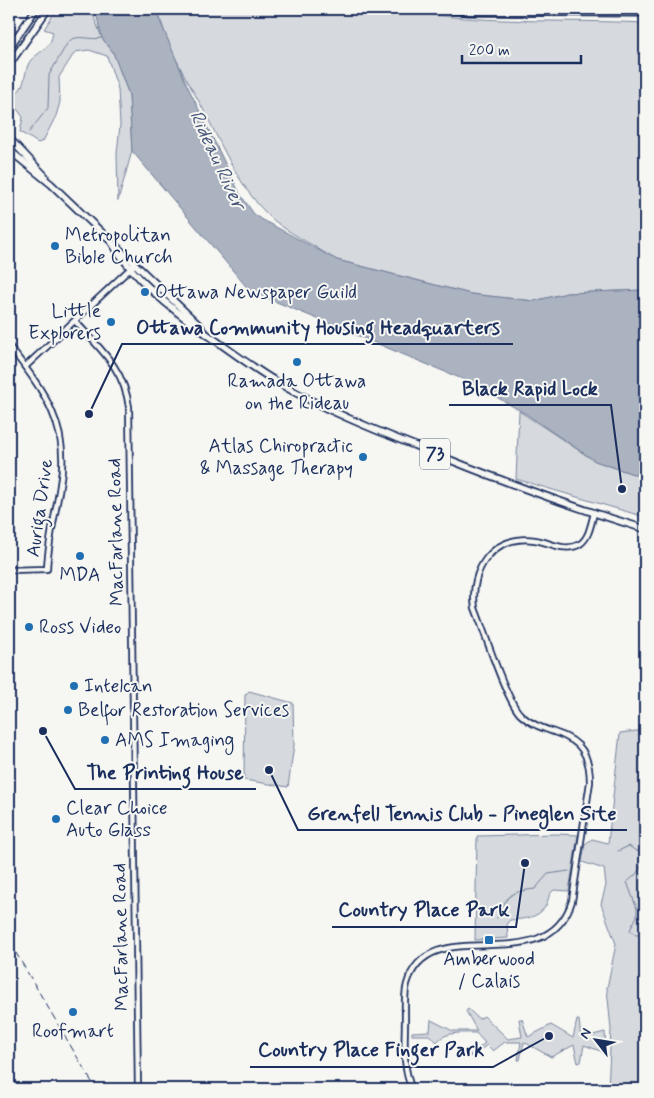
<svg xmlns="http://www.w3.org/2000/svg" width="654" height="1098" font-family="Mynerve,sans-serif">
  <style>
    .green { fill: #d6d9dd; stroke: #78849e }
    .water { fill: #abb2c0; stroke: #717e99 }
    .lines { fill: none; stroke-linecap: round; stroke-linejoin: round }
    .stream { stroke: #717e99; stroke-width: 1 }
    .minor-casing { stroke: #1b2f5e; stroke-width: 8 }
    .major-casing { stroke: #1b2f5e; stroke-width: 9 }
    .minor { stroke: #f6f6f2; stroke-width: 4.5 }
    .major { stroke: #f6f6f2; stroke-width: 5.5 }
    .rail { stroke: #1b2f5e; stroke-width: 1; stroke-dasharray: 8 4; stroke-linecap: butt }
    .poi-dot { fill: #1f6fb2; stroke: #f6f6f2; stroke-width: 2 }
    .labels { text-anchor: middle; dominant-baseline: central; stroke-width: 4; stroke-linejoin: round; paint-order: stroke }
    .shield { fill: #f6f6f2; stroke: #5d6b8a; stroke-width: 1 }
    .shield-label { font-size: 18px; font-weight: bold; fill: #1b2f5e }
    .poi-label { font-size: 19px; fill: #1b2f5e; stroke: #f6f6f2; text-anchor: start }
    .street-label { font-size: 19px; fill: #1b2f5e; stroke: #f6f6f2 }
    .water-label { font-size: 20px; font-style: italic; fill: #46567b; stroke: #f6f6f2 }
    .leader { fill: none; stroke: #1b2f5e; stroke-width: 2 }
    .callout-dot { fill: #1b2f5e; stroke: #f6f6f2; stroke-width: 2 }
    .callout-label { font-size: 20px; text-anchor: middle; font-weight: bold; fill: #1b2f5e; stroke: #f6f6f2; stroke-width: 4; stroke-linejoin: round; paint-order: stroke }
  </style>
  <rect width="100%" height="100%" fill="#f6f6f2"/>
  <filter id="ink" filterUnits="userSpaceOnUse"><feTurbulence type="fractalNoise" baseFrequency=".02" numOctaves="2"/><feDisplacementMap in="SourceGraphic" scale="10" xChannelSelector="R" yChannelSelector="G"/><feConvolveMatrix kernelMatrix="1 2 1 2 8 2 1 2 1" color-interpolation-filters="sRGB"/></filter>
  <g filter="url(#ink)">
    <g class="green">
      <path d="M 57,9 L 91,9 L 102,38 L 113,52 L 129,95 L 132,151 L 118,201 L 117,153 L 120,125 L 118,89 L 107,56 L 89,50 L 75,52 L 59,77 L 60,102 L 56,116 L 43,141 L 38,143 L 20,132 L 23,117 L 11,101 C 13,94 17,94 21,88 C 26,80 25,65 32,59 C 43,49 51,48 53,32 L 44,29 Z"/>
      <path d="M 158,9 L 395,9 C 477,25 562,19 645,23 L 645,290 L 567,293 L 534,301 L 471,294 L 337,260 L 328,255 C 309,242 284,231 268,215 C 238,186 220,141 201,105 C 184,75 165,43 158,9 Z"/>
      <path d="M 519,411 L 595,461 L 645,478 L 645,517 L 516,479 Z"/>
      <path d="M 249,691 L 293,703 L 294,745 L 288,787 L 244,780 L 245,695 Z"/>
      <path d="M 645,730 L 645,1089 L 608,1089 L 611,1029 L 607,988 L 616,944 L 601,904 L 606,885 L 604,869 L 582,862 L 585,844 L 592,839 L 608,843 L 620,733 Z"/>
      <path d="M 557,834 L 578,835 L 569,891 L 554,890 C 547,895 549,901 545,907 C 537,919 522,919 510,920 L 507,923 L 508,938 L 475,940 L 477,836 Z"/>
      <path d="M 468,1009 L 479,1019 L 484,1016 L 508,1039 L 522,1037 L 519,1019 L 522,1019 L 528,1037 L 551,1025 L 573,1038 L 577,1020 L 579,1020 L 581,1038 L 605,1032 L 606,1053 L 584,1045 L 581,1062 L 578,1063 L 574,1045 L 551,1057 L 524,1042 L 520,1060 L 518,1060 L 521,1042 L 505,1042 L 493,1051 L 487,1045 L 471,1057 L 470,1055 L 485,1043 L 476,1033 C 464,1033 445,1031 437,1042 L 429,1035 L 412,1035 L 412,1032 L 430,1031 L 431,1020 L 453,1031 L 477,1031 L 466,1011 Z"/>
    </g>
    <path class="water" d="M 95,9 L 155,9 L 187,85 L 240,194 L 254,214 L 263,220 L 337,260 L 471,294 L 534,301 L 567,293 L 645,290 L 645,478 L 595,461 L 526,414 L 472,383 L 250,291 L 132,151 L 129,95 L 113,52 L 102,38 Z"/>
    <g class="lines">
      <g class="stream">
        <path d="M 29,132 L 48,108 L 49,75 L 68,42 C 77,33 91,41 102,38"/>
        <path d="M 618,851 L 629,846 L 636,851 L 644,851"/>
        <path d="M 645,854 L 642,847 L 645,834"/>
        <path d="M 645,855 C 643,866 637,875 627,882 L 637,909 L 637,916 L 630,930 L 636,935 L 645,935"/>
        <path d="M 497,918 C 507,895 509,892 535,889 L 548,874 L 569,871"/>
        <path d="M 645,1061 L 640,1070 L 645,1078"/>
      </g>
      <defs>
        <g id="minor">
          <path d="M 75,321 C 100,349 124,368 129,407 L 138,1089"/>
          <path d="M 9,346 C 43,390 71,426 60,485 C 56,513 48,541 47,569 L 9,570"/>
          <path d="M 25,367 L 133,266"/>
          <path d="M 412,1089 C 402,1068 405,1041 405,1018 C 405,1007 404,995 407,984 C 429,908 546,984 572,901 L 590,782 C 590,725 547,740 521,715 C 506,701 484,630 475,608 C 469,570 493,534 535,540 C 550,542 565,553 580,544 C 589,538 591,524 594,513"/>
        </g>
        <g id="major">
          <path d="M 441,9 L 470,12 L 645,13"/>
          <path d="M 9,48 L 36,9"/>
          <path d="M 9,65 L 48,9"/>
          <path d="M 9,138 L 45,176"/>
          <path d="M 9,150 L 51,184 L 201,327"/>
          <path d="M 111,241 C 133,279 173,310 208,335 C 231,351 253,368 277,382 C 323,409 372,429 421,448 C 496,479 569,506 645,529"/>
        </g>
      </defs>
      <use href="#minor" class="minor-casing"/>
      <use href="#major" class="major-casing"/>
      <use href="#minor" class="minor"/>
      <use href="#major" class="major"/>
      <path class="rail" d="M 9,941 L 96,1089"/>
    </g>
  </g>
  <g class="poi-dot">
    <circle cx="55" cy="246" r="5"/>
    <circle cx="145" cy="292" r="5"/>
    <circle cx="111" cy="322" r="5"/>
    <circle cx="297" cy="362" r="5"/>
    <circle cx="363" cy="457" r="5"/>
    <circle cx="80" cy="556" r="5"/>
    <circle cx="29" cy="627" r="5"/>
    <circle cx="74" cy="686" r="5"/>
    <circle cx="68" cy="710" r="5"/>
    <circle cx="105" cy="740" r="5"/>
    <circle cx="56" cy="819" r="5"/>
    <rect x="484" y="935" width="10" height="10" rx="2.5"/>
    <circle cx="73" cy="1012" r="5"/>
  </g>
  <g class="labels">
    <rect class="shield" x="420" y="438.5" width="30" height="31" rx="4"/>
    <g class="shield-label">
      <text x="435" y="454">73</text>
    </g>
    <g class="poi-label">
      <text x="65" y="235">Metropolitan<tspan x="65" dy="22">Bible Church</tspan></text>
      <text x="155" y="292">Ottawa Newspaper Guild</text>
      <text x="101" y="311" text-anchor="end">Little<tspan x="101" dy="22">Explorers</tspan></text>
      <text x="297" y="381" text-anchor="middle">Ramada Ottawa<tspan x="297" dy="22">on the Rideau</tspan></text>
      <text x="353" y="446" text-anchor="end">Atlas Chiropractic<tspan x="353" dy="22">&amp; Massage Therapy</tspan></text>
      <text x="80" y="575" text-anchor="middle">MDA</text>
      <text x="39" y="627">Ross Video</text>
      <text x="84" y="686">Intelcan</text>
      <text x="78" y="710">Belfor Restoration Services</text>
      <text x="115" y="740">AMS Imaging</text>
      <text x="66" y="808">Clear Choice<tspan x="66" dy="22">Auto Glass</tspan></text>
      <text x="489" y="959" text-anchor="middle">Amberwood<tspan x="489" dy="22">/ Calais</tspan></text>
      <text x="73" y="1031" text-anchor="middle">Roofmart</text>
    </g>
    <g class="street-label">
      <text transform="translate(40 508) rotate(-82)">Auriga Drive</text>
      <text transform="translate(116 532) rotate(-91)">MacFarlane Road</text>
      <text transform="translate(121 937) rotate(-91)">MacFarlane Road</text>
    </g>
    <g class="water-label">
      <text transform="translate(217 160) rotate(65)">Rideau River</text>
    </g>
  </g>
  <path class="leader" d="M89 414L122 344H513M622 489L611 405H449M43 731L75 789H256M269 770L298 830H627M525 863L516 927H332M549 1036L493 1067H250"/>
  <g class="callout-dot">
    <circle cx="89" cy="414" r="5"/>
    <circle cx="622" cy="489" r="5"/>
    <circle cx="43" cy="731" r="5"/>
    <circle cx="269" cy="770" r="5"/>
    <circle cx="525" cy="863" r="5"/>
    <circle cx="549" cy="1036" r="5"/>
  </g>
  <g class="callout-label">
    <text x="318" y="334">Ottawa Community Housing Headquarters</text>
    <text x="530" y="395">Black Rapid Lock</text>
    <text x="165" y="779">The Printing House</text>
    <text x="462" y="820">Grenfell Tennis Club - Pineglen Site</text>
    <text x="424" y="916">Country Place Park</text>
    <text x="371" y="1056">Country Place Finger Park</text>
  </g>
  <rect width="654" height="1098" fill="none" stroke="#f6f6f2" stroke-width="30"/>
  <rect x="15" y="15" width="624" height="1068" fill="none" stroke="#1b2f5e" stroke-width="2" filter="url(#ink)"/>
  <g transform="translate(596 1040) rotate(301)" stroke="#f6f6f2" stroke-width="4" paint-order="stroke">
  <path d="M0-4L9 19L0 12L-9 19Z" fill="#1b2f5e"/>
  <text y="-8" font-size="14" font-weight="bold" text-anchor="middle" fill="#1b2f5e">N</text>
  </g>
  <path d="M462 55v8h119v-8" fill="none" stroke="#1b2f5e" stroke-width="2.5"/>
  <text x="469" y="55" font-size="15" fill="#1b2f5e" stroke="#f6f6f2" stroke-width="4" paint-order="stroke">200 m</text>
</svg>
